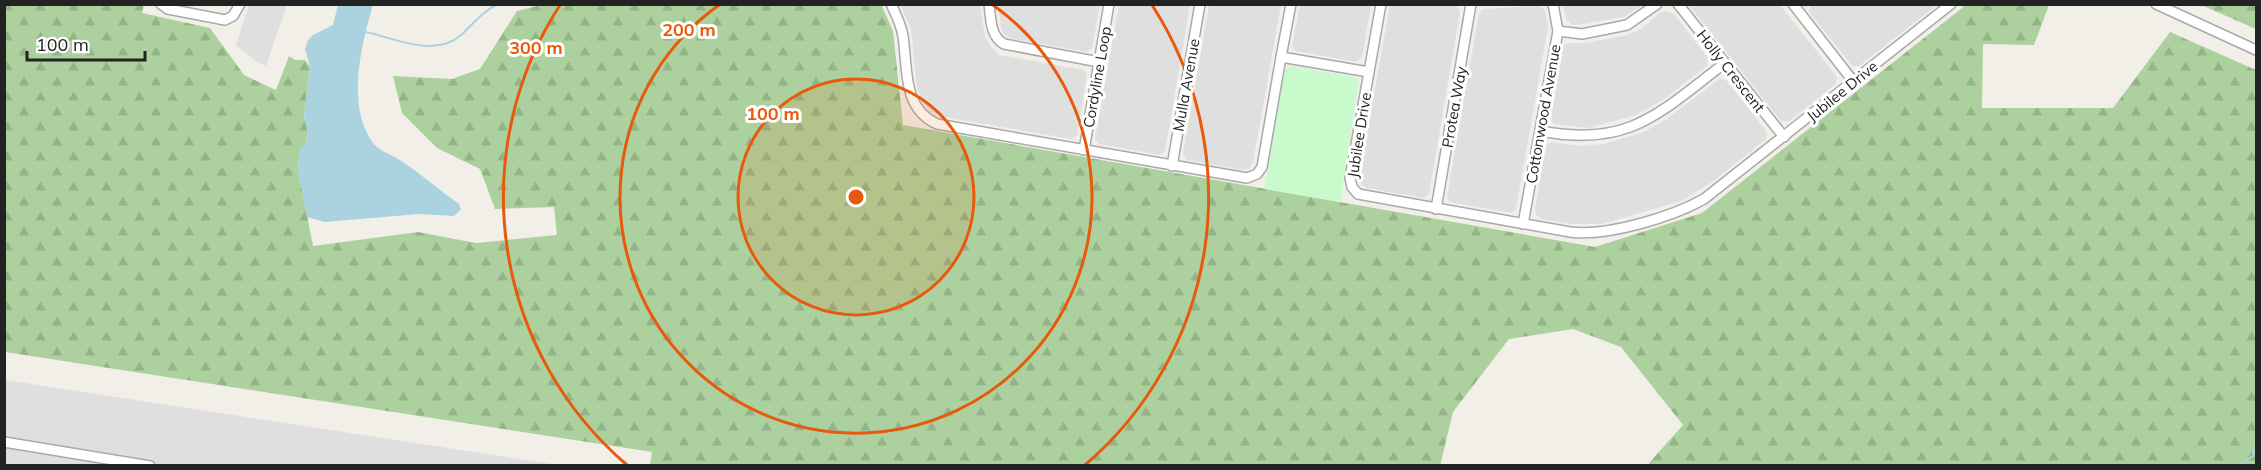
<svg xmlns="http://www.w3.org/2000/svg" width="2261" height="470" font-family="Mulish,sans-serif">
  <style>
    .residential { fill: #e0dfdf }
    .forest { fill: url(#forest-firs) }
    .park { fill: #c8facc }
    .water { fill: #aad3df }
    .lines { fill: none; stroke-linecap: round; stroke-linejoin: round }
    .stream { stroke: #aad3df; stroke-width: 2 }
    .minor-casing { stroke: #a9a9a9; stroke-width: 12 }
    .minor { stroke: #fff; stroke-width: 9 }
    .ring { fill: none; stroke: #e8590c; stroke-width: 3 }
    .labels { text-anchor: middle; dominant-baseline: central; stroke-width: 6; stroke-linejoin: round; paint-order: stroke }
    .street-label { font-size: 15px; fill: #222; stroke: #fff }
    .centre { fill: #e8590c; stroke: #fff; stroke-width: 3 }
    .ring-label { font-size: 18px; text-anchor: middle; font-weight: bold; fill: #e8590c; stroke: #fff; stroke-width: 6; stroke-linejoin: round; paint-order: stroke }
  </style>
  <defs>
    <pattern id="forest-firs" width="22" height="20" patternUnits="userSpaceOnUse" patternTransform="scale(1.5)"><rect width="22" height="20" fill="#add19e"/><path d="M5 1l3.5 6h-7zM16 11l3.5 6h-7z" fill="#95b388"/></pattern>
  </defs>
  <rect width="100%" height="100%" fill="#f2efe9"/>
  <g class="residential">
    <path d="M 1811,4 L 1937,4 L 1937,5 L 1859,66 L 1852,66 L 1809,12 Z"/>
    <path d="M 249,5 L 287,5 L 266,66 L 254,60 L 236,45 Z"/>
    <path d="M 900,5 L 980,5 L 985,37 L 991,47 L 999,55 L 1084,70 L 1087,75 L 1077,136 L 1071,139 L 944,117 L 931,112 L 922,101 L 917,88 L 911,28 Z"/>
    <path d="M 998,5 L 1100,5 L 1092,48 L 1087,52 L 1013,39 L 1004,35 L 1001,27 Z"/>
    <path d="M 1119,5 L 1190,5 L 1165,151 L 1159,155 L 1099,144 L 1095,139 Z"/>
    <path d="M 1209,5 L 1281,5 L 1253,162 L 1250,168 L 1243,170 L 1187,160 L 1183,154 Z"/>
    <path d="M 1300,5 L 1371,5 L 1362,58 L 1356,62 L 1296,51 L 1292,46 Z"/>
    <path d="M 1444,5 L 1457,6 L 1460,12 L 1429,194 L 1423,198 L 1367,188 L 1361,184 L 1359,178 L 1390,5 Z"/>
    <path d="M 1563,5 L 1563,4 L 1642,5 L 1624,17 L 1577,25 L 1572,25 L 1566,19 Z"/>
    <path d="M 1689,5 L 1780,5 L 1837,77 L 1836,84 L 1788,122 L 1781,121 Z"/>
    <path d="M 1537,6 L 1543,8 L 1546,14 L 1548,27 L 1516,209 L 1511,213 L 1450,202 L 1447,197 L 1479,13 L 1484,9 Z"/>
    <path d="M 1668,11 L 1674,14 L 1708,58 L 1708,65 L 1664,99 L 1636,115 L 1588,128 L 1554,124 L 1551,119 L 1563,46 L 1569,43 L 1585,43 L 1628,35 L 1641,29 L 1661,12 Z"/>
    <path d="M 1719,79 L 1726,80 L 1767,132 L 1766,139 L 1712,182 L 1681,201 L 1602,224 L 1573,224 L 1542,219 L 1536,215 L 1535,208 L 1546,146 L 1551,142 L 1580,146 L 1604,144 L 1644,132 L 1667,119 Z"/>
    <path d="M 5,380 L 559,465 L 5,465 Z"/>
  </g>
  <g class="forest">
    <path d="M 545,4 L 881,4 L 893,31 L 903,125 L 1595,247 L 1702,213 L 1966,5 L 2049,5 L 2034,45 L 1983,44 L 1982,108 L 2113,108 L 2170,32 L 2256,70 L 2256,465 L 1649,465 L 1649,463 L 1683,425 L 1621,347 L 1573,329 L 1509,339 L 1453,412 L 1440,466 L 650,465 L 652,452 L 5,352 L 4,5 L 144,5 L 142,13 L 210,28 L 244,75 L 276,90 L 289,56 L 295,60 L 305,60 L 310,67 L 304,117 L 308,132 L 306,143 L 300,150 L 298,169 L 313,246 L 418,232 L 476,243 L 557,235 L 554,207 L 495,209 L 480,169 L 437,148 L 402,113 L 393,76 L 452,79 L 480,69 L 517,11 Z"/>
    <path d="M 2201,5 L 2256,5 L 2256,29 Z"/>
  </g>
  <path class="park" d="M 1291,66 L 1355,77 L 1359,81 L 1340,202 L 1264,189 L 1284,73 L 1286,69 Z"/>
  <path class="water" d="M 338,5 L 373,5 C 361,45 346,106 373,143 C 378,150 392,155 400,160 C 420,173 439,190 459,204 L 461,209 L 454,216 L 419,214 L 325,222 L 307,217 L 298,169 L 300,150 L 306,143 L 308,132 L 304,117 L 310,67 L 305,49 L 308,40 L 313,35 L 333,25 Z"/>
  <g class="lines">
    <g class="stream">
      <path d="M 366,32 C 397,39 435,58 461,35 C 473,24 483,11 498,4"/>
      <path d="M 2238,466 L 2253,456 L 2256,443"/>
    </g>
    <defs>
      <g id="minor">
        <path d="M 161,4 L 168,9 L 225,20 L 233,16 L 240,4"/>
        <path d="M 891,4 C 896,15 901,24 903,36 C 908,69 902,108 937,124 L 1247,178 L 1257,174 L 1262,167 L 1281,57 L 1369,72 L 1350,178 L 1352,187 L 1358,194 L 1570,232 C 1606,237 1672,217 1704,199 L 1951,4"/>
        <path d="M 989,4 C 991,19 990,36 1004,44 L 1099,62"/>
        <path d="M 1678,4 L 1784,137"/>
        <path d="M 1793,4 L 1853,81"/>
        <path d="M 2156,4 L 2256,50"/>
        <path d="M 1558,31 L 1582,34 L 1627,25 L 1657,4"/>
        <path d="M 1281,57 L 1291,4"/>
        <path d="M 1369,72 L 1381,4"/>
        <path d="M 1540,131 C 1630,148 1659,113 1725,63"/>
        <path d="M 1084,150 L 1109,4"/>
        <path d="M 1172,166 L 1200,4"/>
        <path d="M 1436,209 L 1471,4"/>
        <path d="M 1523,224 L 1558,31 L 1553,4"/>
        <path d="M 4,442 L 150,466"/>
      </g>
    </defs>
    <use href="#minor" class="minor-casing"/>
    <use href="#minor" class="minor"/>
  </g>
  <circle cx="856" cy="197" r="118" fill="#e8590c" fill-opacity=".12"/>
  <g class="ring">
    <circle cx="856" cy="197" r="118"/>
    <path d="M993 5A236 236 0 1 1 719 5"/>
    <path d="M627 465A353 353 0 0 1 560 5M1152 5A353 353 0 0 1 1085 465"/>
  </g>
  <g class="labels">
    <g class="street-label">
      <text transform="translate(1731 71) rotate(52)">Holly Crescent</text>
      <text transform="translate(1097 77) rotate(-80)">Cordyline Loop</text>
      <text transform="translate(1186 85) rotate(-80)">Mulla Avenue</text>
      <text transform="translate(1842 91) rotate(-39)">Jubilee Drive</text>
      <text transform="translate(1454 107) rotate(-80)">Protea Way</text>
      <text transform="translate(1543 114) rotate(-80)">Cottonwood Avenue</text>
      <text transform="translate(1359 135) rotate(-81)">Jubilee Drive</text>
    </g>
  </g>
  <circle cx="856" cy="197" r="9" class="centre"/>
  <g class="ring-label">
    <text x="689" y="36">200 m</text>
    <text x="536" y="54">300 m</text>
    <text x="773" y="120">100 m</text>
  </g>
  <rect width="2261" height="470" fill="none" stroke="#222222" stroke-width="12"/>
  <path d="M27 51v9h118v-9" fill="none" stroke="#222222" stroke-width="3"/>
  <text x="36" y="51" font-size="18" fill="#222222" stroke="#ffffff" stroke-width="4.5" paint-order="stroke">100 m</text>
</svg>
